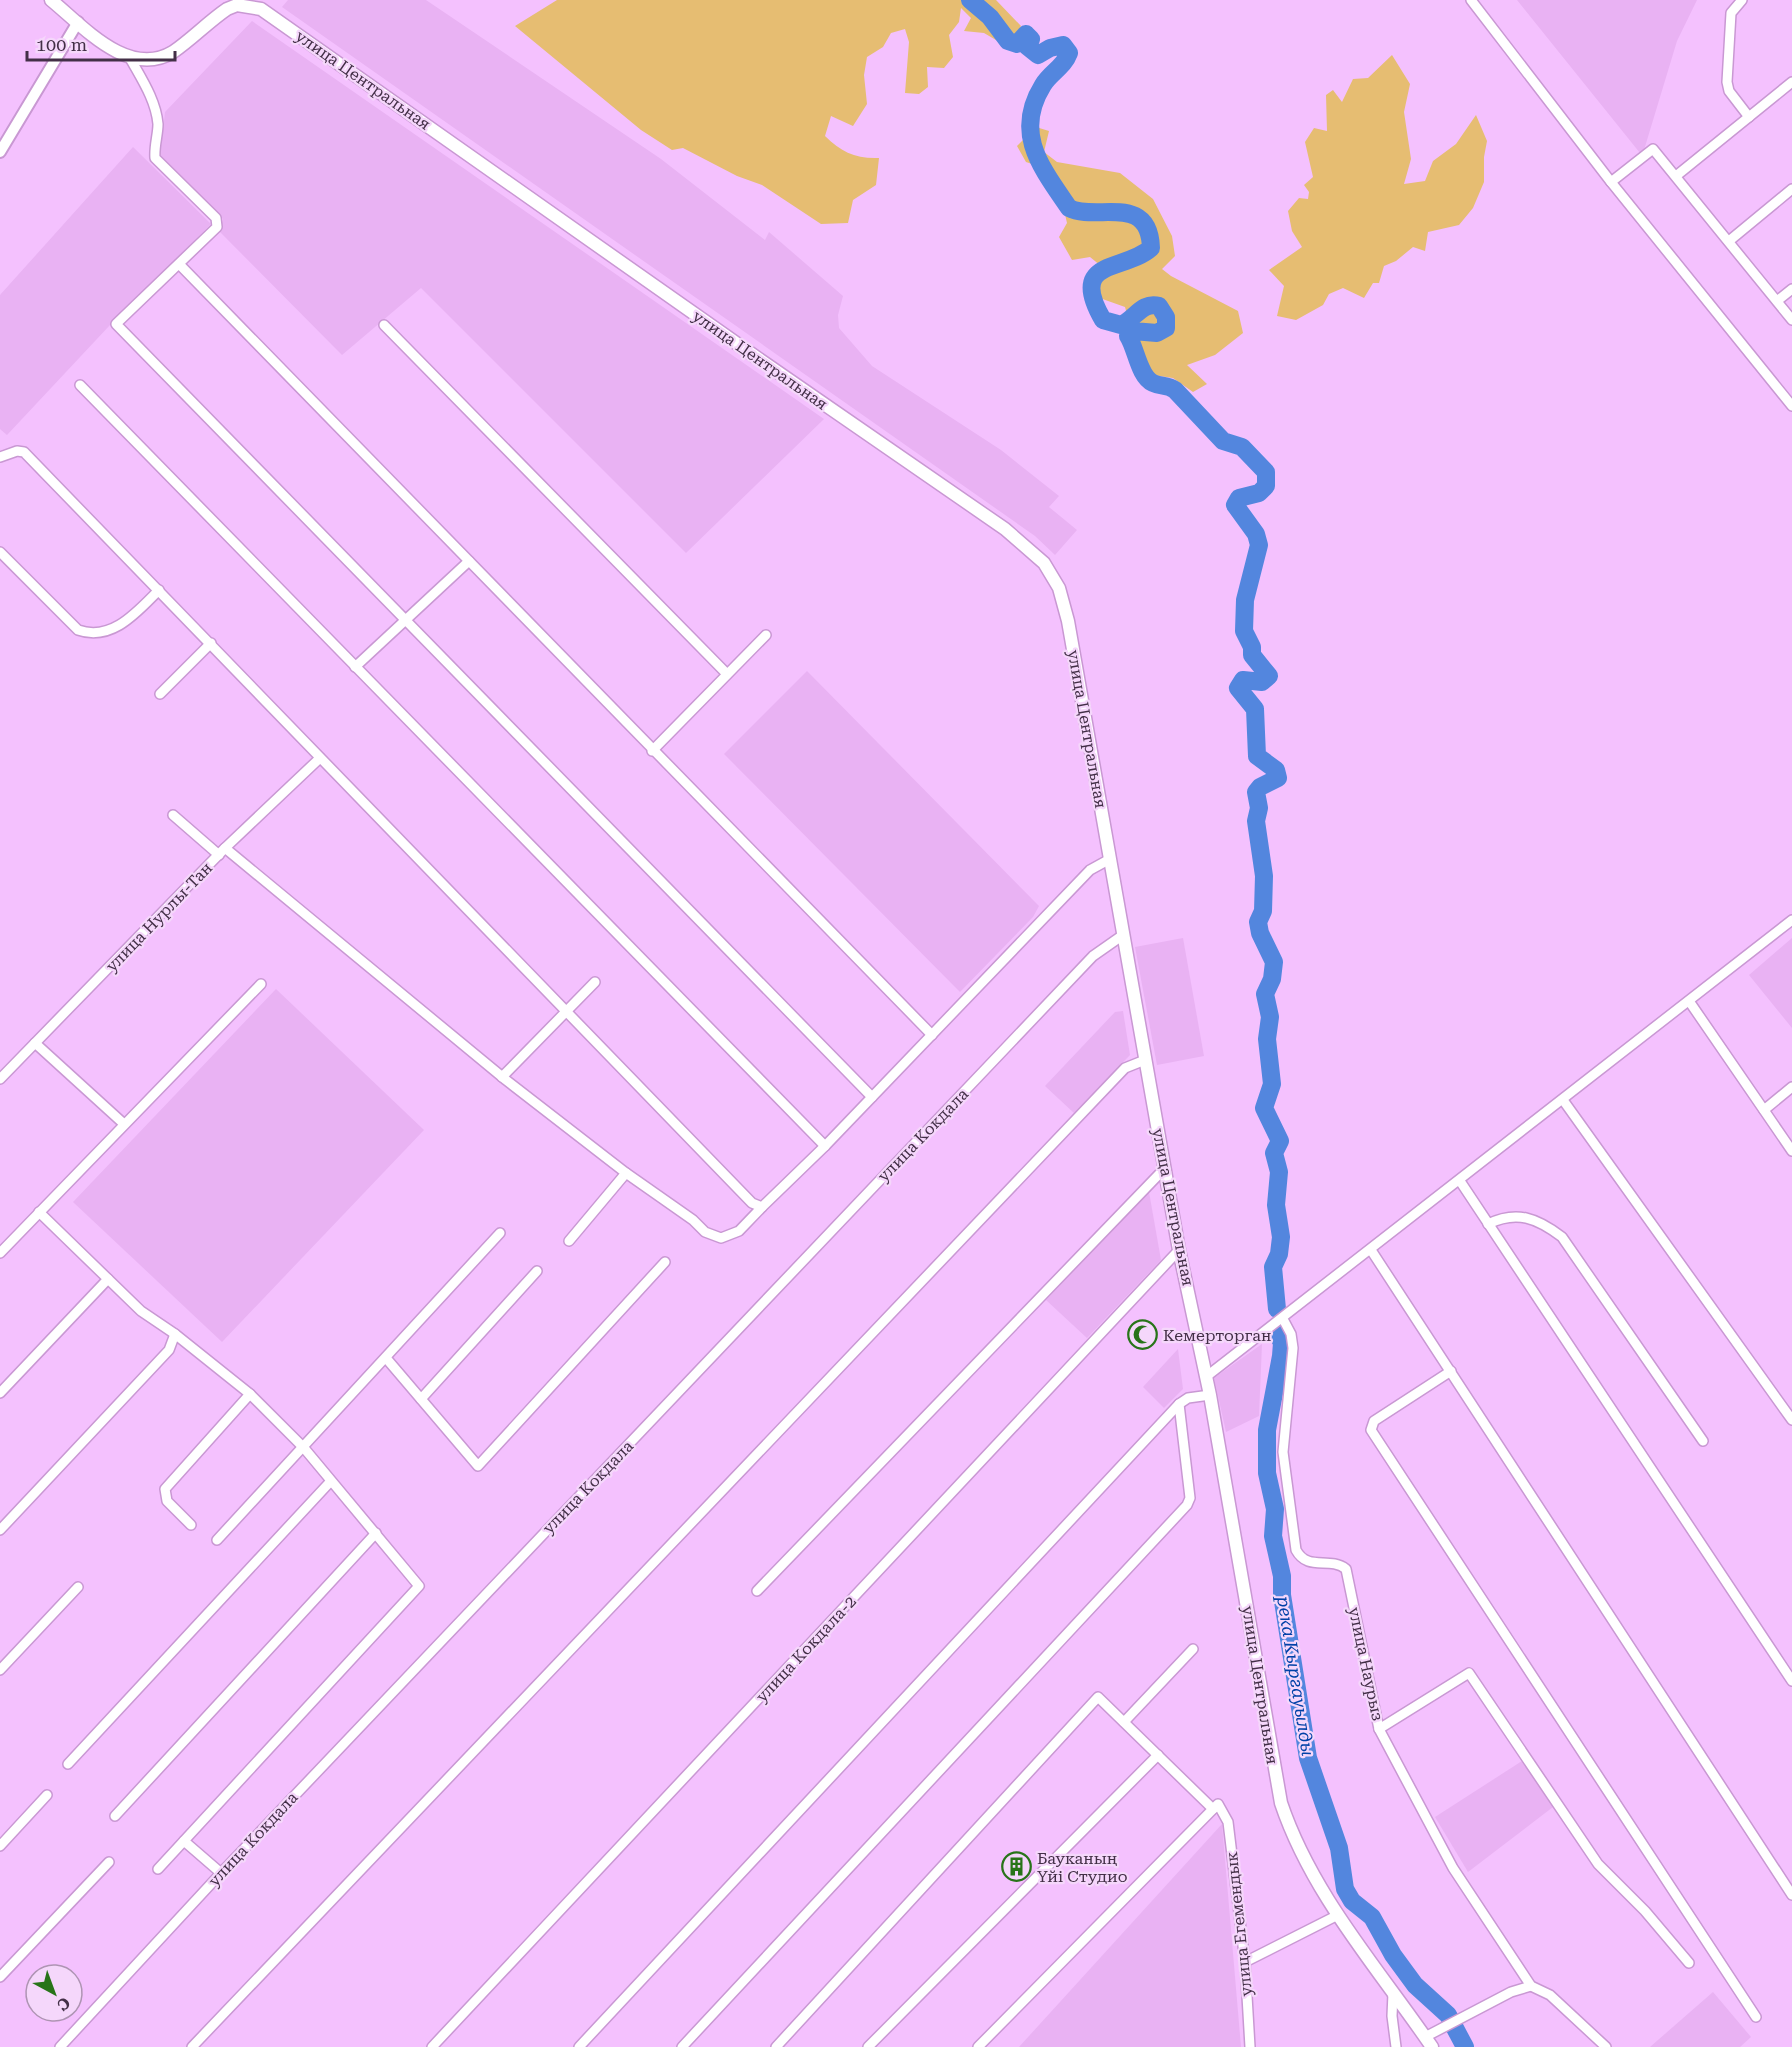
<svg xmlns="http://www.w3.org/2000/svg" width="1792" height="2047" font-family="'Roboto Serif',serif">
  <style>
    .built { fill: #e9b2f3 }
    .green { fill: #e6bd72 }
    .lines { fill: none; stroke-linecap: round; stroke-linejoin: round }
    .river { stroke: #5386de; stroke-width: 18 }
    .minor-casing { stroke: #c998d3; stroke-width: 12 }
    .tertiary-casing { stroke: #c998d3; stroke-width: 14 }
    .secondary-casing { stroke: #c998d3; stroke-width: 15 }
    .minor { stroke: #fff; stroke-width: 9 }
    .tertiary { stroke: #fff; stroke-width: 10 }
    .secondary { stroke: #fff; stroke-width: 12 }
    .labels { text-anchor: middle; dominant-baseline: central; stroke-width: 4.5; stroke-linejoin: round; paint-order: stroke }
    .street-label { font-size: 16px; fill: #432f47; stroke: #f5d7fb }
    .poi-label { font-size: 16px; fill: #432f47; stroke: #f5d7fb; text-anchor: start }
    .water-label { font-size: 18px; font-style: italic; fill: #0141a7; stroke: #f5d7fb }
  </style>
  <rect width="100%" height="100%" fill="#f4c1fe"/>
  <g class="built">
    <path d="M 288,0 L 426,0 L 661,159 L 765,240 L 769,232 L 843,296 L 838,315 L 839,328 L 872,366 L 1001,450 L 1059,496 L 1049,507 L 1077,530 L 1055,555 L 1035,536 L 282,7 Z"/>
    <path d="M 1517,0 L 1697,0 L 1677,41 L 1644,150 L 1640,153 Z"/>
    <path d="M 252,21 L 824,419 L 686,553 L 421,288 L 342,355 L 220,232 L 223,219 L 160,156 L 165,112 Z"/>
    <path d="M 133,147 L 211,224 L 110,325 L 7,435 L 0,429 L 0,295 Z"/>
    <path d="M 807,671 L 1039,906 L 1033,917 L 960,992 L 724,754 Z"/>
    <path d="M 1183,938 L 1204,1056 L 1157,1065 L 1135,947 Z"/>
    <path d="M 1792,938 L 1792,1028 L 1749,975 Z"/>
    <path d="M 276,989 L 424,1130 L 222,1342 L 73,1202 Z"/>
    <path d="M 1123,1011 L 1130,1055 L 1074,1113 L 1045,1086 L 1115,1012 Z"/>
    <path d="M 1149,1192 L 1161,1260 L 1087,1338 L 1046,1300 Z"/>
    <path d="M 1262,1344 L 1259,1416 L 1226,1432 L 1214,1378 Z"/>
    <path d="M 1178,1349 L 1183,1389 L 1164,1408 L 1143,1387 Z"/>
    <path d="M 1522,1761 L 1553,1807 L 1468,1872 L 1435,1817 Z"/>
    <path d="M 1222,1824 L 1241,2047 L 1019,2047 Z"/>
    <path d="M 1713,1992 L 1751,2037 L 1740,2047 L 1650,2047 Z"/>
  </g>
  <g class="green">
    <path d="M 557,0 L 996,0 L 1021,26 L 1008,47 L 984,33 L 964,31 L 971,18 L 961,8 L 959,22 L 949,35 L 953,57 L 944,68 L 927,67 L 928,87 L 919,94 L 905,93 L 909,42 L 905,29 L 891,33 L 883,47 L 867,57 L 864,75 L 867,104 L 853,126 L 831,116 L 825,136 C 841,152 856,159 879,158 L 876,185 L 853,200 L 848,223 L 821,224 L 762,185 L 737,176 L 683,148 L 672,150 L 641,130 L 515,26 Z"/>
    <path d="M 1392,55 L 1410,84 L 1404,112 L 1411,159 L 1404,184 L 1425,181 L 1433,161 L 1456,144 L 1476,115 L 1487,141 L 1484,157 L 1484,182 L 1473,208 L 1459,225 L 1428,232 L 1425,251 L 1413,247 L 1396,261 L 1384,266 L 1379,283 L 1373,283 L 1364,298 L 1343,288 L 1329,294 L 1323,305 L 1296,320 L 1277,316 L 1284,286 L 1269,270 L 1302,247 L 1292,231 L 1288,211 L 1299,198 L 1308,199 L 1309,192 L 1304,185 L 1313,177 L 1305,142 L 1314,128 L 1327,131 L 1326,95 L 1333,90 L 1342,102 L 1353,79 L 1368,78 Z"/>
    <path d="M 1036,127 L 1049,131 L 1044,152 L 1057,162 L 1120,173 L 1153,199 L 1172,236 L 1175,256 L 1162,269 L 1171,276 L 1238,311 L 1243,333 L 1215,355 L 1187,365 L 1207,384 L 1193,392 L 1173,378 L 1153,375 L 1138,355 L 1125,307 L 1094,296 L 1106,270 L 1090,257 L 1072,260 L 1059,237 L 1067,223 L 1062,201 L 1044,182 L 1038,166 L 1026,162 L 1017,146 Z"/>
  </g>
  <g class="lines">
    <g class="river">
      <path d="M 970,0 L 990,17 L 1008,41 L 1017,44 L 1026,34 L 1031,39 L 1028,47 L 1038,55 L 1050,48 L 1063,45 L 1069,53 C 1064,67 1050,73 1043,85 C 1013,133 1041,167 1069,208 C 1096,222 1149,192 1151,248 C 1124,272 1067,258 1103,320 L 1121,325 C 1135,319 1142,301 1159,306 L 1166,317 L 1166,328 L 1157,333 L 1133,331 L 1128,336 C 1136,348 1139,377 1153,383 C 1161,387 1167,384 1175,390 L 1223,441 L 1242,447 L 1266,472 L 1266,486 L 1259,493 L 1239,498 L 1235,505 L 1256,534 L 1259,545 L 1245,600 L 1244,631 L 1252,647 L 1252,655 L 1269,676 L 1262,682 L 1243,680 L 1238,688 L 1255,709 L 1257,756 L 1276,770 L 1278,778 L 1260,787 L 1256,792 L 1259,808 L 1256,821 L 1264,876 L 1263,911 L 1258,922 L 1260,933 L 1274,962 L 1272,979 L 1265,994 L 1270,1017 L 1267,1039 L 1272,1084 L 1264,1108 L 1280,1141 L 1274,1153 L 1279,1172 L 1276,1205 L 1281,1237 L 1279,1254 L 1273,1267 L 1277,1309"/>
      <path d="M 1277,1333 L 1282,1343 L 1281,1356 L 1267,1430 L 1267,1473 L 1275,1509 L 1273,1536 L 1282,1576 L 1282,1595 L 1308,1758 L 1339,1848 L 1345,1889 L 1352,1901 L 1372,1917 L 1393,1955 L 1415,1985 L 1448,2015 L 1465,2047"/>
    </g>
    <defs>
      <g id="minor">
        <path d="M 1471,0 L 1611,182 L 1792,406"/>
        <path d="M 1742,0 L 1731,13 L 1727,82 L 1729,91 L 1749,117"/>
        <path d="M 130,58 C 141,78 156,100 158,124 C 158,135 154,146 155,158 L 216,218 L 217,227 L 116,324 L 872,1097"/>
        <path d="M 1676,176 L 1792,82"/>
        <path d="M 1611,182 L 1653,149 L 1792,320"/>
        <path d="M 1729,241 L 1792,189"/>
        <path d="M 179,264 L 932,1035"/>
        <path d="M 1777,301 L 1792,289"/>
        <path d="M 384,325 L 727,674"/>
        <path d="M 80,385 L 825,1146"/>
        <path d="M 0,457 L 17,451 L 24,452 L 752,1203 L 762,1207 L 825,1146 L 1090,870 L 1110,859"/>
        <path d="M 0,552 L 78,630 C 112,642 137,612 159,590"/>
        <path d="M 355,667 L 469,561"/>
        <path d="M 160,694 L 211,643"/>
        <path d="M 652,751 L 766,635"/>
        <path d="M 173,815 L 219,855"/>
        <path d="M 225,848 L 506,1080 L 626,1173 L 693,1220 L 705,1232 L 721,1238 L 739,1231 L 762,1207"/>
        <path d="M 1689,1001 L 1792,1151"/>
        <path d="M 35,1043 L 124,1124"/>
        <path d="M 502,1077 L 595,982"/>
        <path d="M 0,1079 L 225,848 L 320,758"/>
        <path d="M 1563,1100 L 1792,1420"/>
        <path d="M 1764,1110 L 1792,1087"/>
        <path d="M 1460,1181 L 1792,1681"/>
        <path d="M 39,1212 L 141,1311 L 175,1334 L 250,1394 L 304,1448 L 419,1586 L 158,1869"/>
        <path d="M 1488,1224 C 1517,1210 1537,1218 1562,1237 L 1703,1441"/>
        <path d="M 569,1241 L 626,1173"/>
        <path d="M 1371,1250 L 1792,1895"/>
        <path d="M 0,1253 L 261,984"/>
        <path d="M 1283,1319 L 1291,1334 L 1293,1348 L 1283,1452 L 1296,1550 C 1308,1572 1329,1556 1346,1569 L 1379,1729 L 1453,1868 L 1531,1986 L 1550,1995 L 1606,2047"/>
        <path d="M 386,1358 L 478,1466 L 665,1262"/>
        <path d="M 1451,1371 L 1374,1421 L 1371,1430 L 1756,2017"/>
        <path d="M 1207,1376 L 1792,920"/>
        <path d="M 0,1393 L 108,1279"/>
        <path d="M 421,1399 L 537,1271"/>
        <path d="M 191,1525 L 167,1501 L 165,1489 L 250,1394"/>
        <path d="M 0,1530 L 169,1350 L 175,1334"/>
        <path d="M 217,1540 L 500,1233"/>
        <path d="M 757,1591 L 1165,1168"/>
        <path d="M 0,1670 L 78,1587"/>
        <path d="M 1124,1722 L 1193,1649"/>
        <path d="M 1379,1729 L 1469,1673 L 1598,1864 L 1645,1911 L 1689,1963"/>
        <path d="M 68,1764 L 330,1482"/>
        <path d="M 115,1816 L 376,1533"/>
        <path d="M 184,1841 L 221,1873"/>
        <path d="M 0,1846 L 47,1795"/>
        <path d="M 1245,1962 L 1338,1915"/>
        <path d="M 0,1977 L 109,1862"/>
        <path d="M 1393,1993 L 1392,2016 L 1396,2047"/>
        <path d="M 1425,2037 L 1511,1992 L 1531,1986"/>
        <path d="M 60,2047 L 221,1873 L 1093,956 L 1123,935"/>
        <path d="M 192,2047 L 1125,1068 L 1145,1060"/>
        <path d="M 432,2047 L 1179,1250"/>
        <path d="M 579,2047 L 1179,1404 L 1188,1398 L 1210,1395"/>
        <path d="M 682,2047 L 1187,1505 L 1190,1498 L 1179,1404"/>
        <path d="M 776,2047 L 1098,1697 L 1213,1809"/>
        <path d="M 868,2047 L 1158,1755"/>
        <path d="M 978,2047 L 1218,1804 L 1228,1822 L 1245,1962 L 1250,2047"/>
      </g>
      <path id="tertiary" d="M 0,152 L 78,22"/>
      <path id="secondary" d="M 51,0 C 83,26 128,79 173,52 C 192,39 208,22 227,9 L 237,5 L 261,9 L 753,355 L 1005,529 L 1044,563 L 1059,588 L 1068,621 L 1179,1250 L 1210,1395 L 1281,1803 C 1312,1895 1378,1968 1432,2047"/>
    </defs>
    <use href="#minor" class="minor-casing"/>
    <use href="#tertiary" class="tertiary-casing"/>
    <use href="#secondary" class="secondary-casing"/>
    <use href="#minor" class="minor"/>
    <use href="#tertiary" class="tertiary"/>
    <use href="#secondary" class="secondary"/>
  </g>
  <defs>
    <symbol id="mosque-ring" viewBox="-11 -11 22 22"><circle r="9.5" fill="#f5d7fb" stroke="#287419" stroke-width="1.5"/><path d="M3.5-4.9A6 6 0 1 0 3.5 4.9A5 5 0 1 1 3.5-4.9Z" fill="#287419"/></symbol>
    <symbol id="building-ring" viewBox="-11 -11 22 22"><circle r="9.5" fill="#f5d7fb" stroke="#287419" stroke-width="1.5"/><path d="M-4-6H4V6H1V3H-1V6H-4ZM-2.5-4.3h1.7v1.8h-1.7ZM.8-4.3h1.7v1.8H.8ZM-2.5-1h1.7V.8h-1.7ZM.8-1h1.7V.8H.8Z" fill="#287419"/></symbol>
  </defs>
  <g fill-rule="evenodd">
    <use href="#mosque-ring" x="1126" y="1318" width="33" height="33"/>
    <use href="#building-ring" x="1000" y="1850" width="33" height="33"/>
  </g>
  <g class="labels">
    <g class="street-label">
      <text transform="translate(363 80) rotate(35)">улица Центральная</text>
      <text transform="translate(760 360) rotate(35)">улица Центральная</text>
      <text transform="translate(1087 729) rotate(80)">улица Центральная</text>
      <text transform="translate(159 917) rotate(-46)">улица Нурлы-Тан</text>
      <text transform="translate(923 1135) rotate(-46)">улица Кокдала</text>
      <text transform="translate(1173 1207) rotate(79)">улица Центральная</text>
      <text transform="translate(588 1487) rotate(-46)">улица Кокдала</text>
      <text transform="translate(806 1649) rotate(-47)">улица Кокдала-2</text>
      <text transform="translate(1366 1664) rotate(78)">улица Наурыз</text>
      <text transform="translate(1260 1685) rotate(81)">улица Центральная</text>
      <text transform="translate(253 1839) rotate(-47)">улица Кокдала</text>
      <text transform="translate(1239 1924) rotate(-96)">улица Егемендык</text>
    </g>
    <g class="poi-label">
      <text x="1163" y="1335">Кемерторган</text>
      <text x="1037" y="1858">Бауканың<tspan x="1037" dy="18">Үйі Студио</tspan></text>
    </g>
    <g class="water-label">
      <text transform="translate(1296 1676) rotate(81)">река Кыргауылды</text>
    </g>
  </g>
  <g transform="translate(54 1993) rotate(139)"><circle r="28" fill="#f5d7fb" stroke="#ae94b3" stroke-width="1.5"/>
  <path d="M0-4.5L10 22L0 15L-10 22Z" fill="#287419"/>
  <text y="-9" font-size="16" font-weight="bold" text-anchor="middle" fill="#432f47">С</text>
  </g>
  <path d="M27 51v9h148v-9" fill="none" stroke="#432f47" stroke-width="3"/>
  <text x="36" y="51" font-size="18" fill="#432f47" stroke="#f5d7fb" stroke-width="4.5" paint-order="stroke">100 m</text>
</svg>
